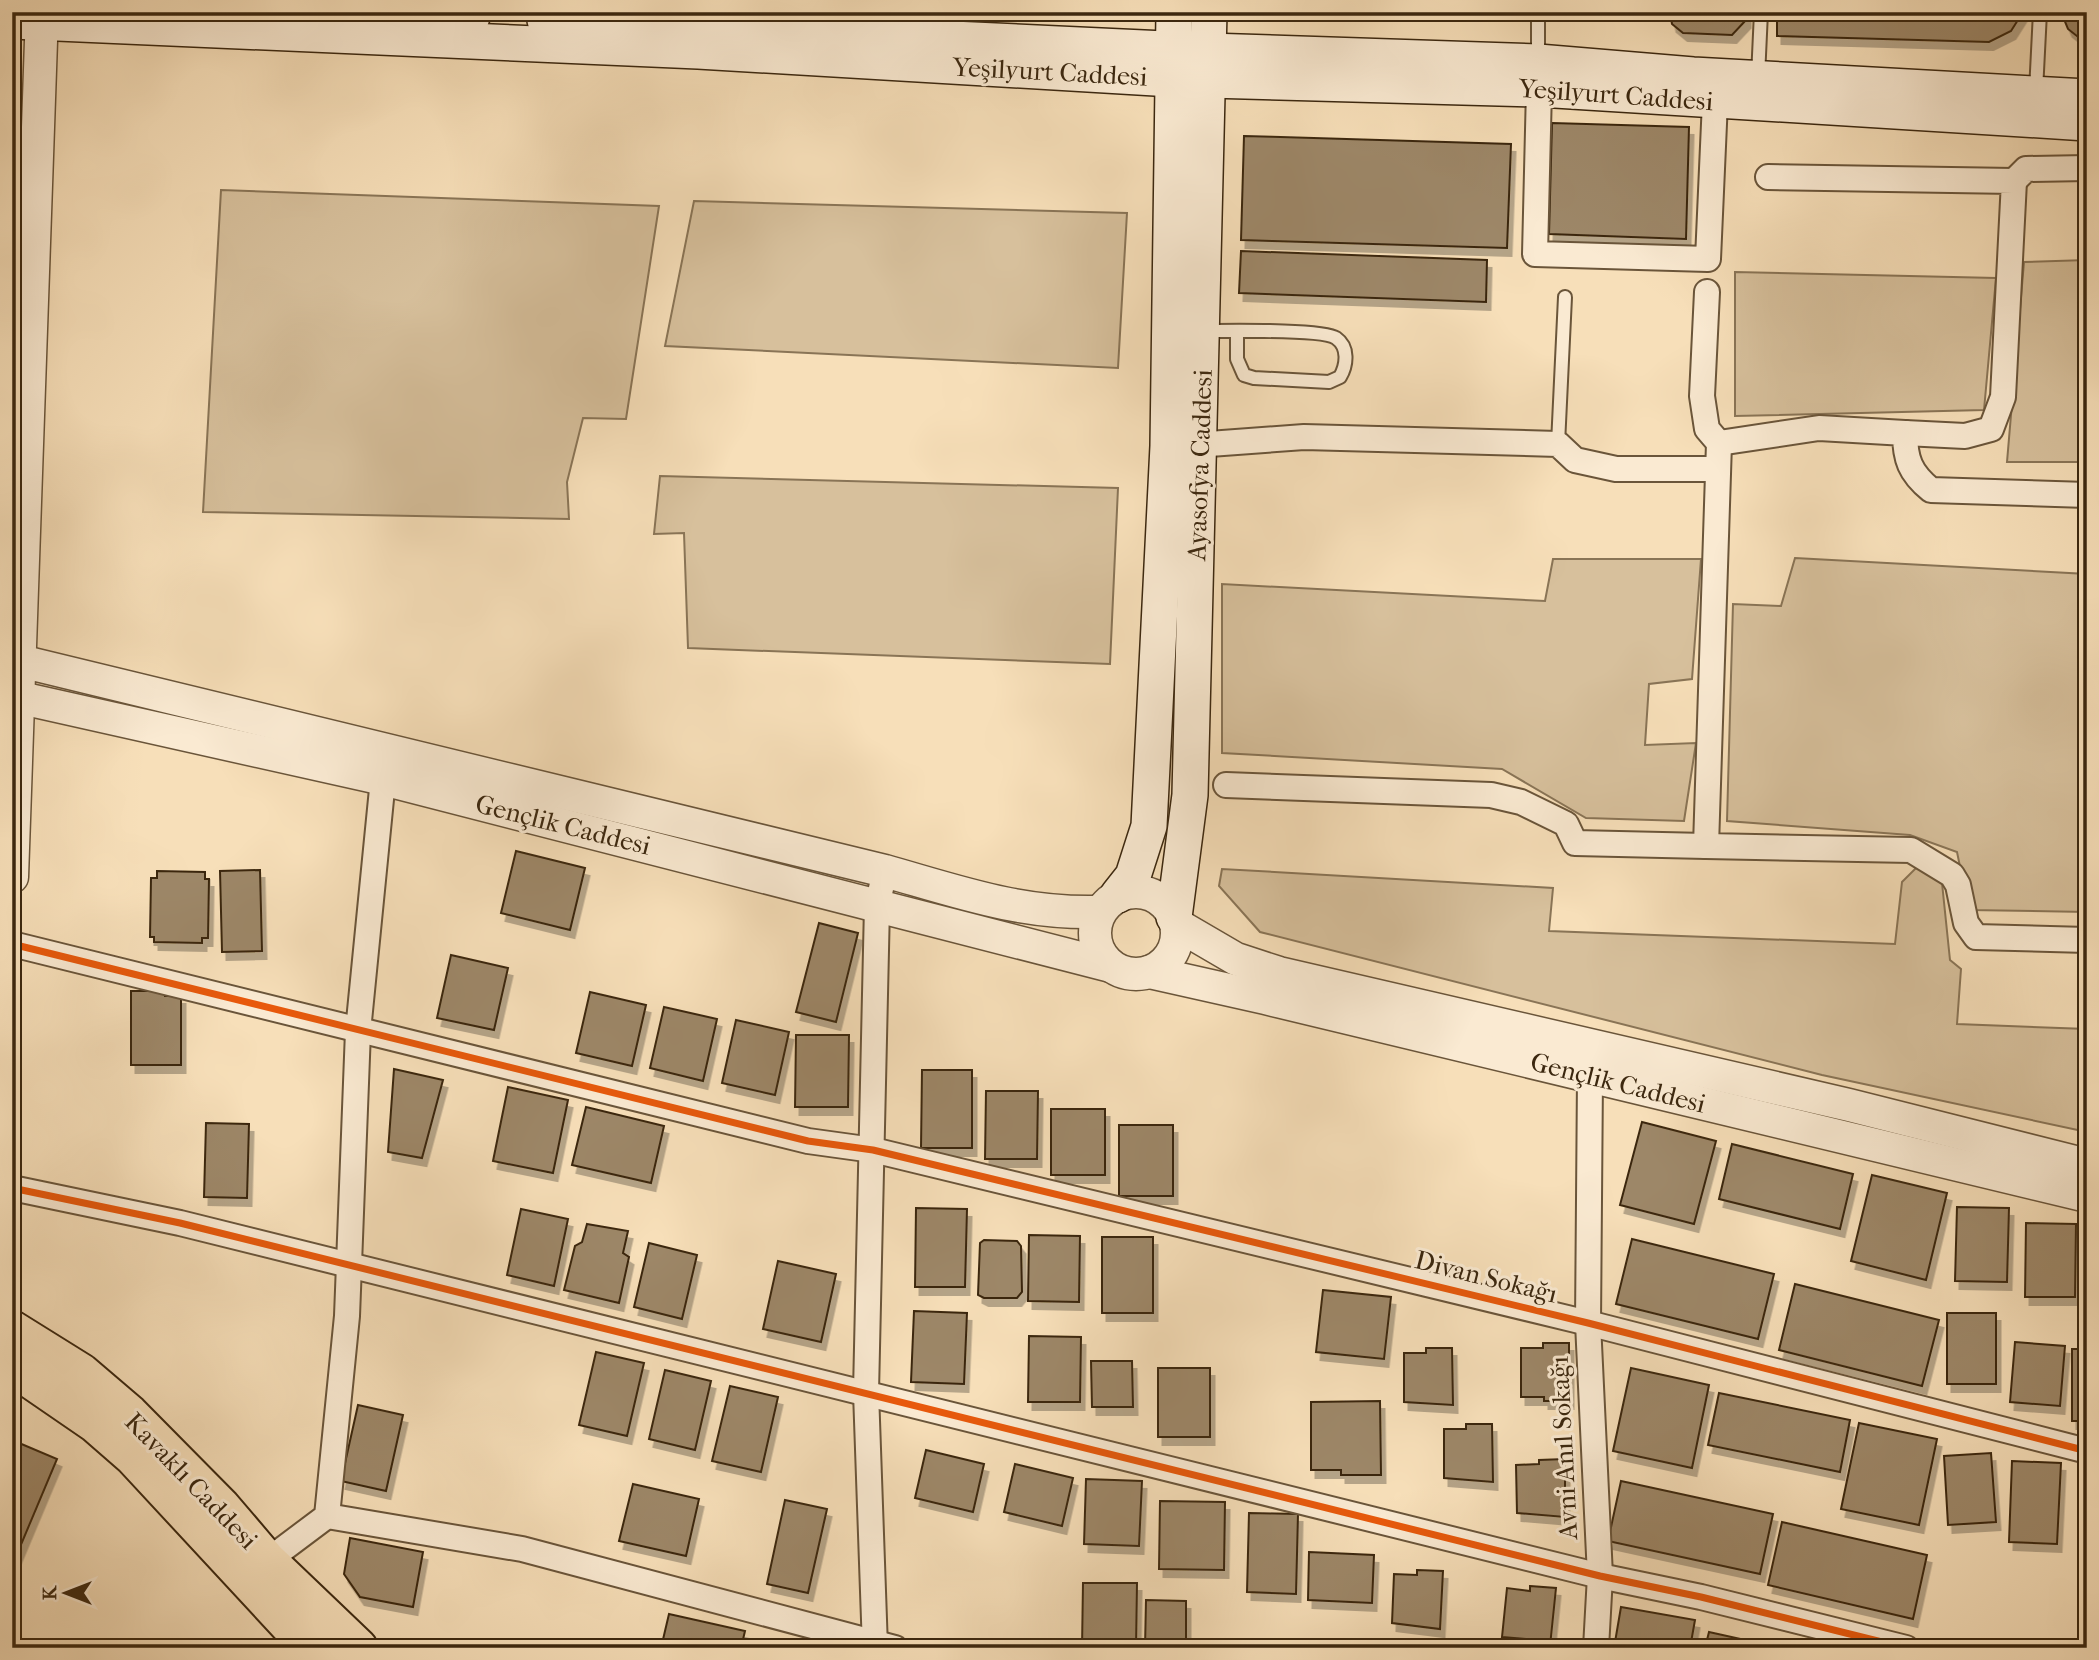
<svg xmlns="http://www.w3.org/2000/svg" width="2099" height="1660" font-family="'IM FELL French Canon',serif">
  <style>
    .green { fill: #d7c09c; stroke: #897456; stroke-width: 2 }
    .building { fill: #9d8767; stroke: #3b270f; stroke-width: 2; filter: url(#shadow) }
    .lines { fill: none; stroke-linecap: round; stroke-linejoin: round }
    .service-casing { stroke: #6a553a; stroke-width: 16 }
    .minor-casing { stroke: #6a553a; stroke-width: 28 }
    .tertiary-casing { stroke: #6a553a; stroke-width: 35 }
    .secondary-casing { stroke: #3b270f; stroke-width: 38 }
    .primary-casing { stroke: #3b270f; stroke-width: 42 }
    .service { stroke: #faead2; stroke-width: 12 }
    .minor { stroke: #faead2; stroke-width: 24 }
    .tertiary { stroke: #faead2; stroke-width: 32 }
    .secondary { stroke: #faead2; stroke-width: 35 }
    .primary { stroke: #f7dfb9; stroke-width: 38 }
    .cycleway-casing { stroke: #faead2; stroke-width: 11 }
    .cycleway { stroke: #e8590c; stroke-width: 7 }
    .labels { text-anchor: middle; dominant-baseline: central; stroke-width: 6; stroke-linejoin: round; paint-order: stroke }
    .street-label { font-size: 26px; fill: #3b270f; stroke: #faead2 }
  </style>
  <defs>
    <filter id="shadow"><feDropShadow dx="4.5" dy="8" stdDeviation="0" flood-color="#0004"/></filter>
  </defs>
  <rect width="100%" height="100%" fill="#f7dfb9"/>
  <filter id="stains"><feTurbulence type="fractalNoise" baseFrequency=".00286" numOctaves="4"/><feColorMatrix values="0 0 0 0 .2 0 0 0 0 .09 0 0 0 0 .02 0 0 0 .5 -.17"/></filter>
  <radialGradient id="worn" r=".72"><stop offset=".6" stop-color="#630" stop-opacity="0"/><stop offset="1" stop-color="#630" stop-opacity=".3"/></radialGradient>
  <g class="green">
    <path d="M 221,190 L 659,206 L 626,419 L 583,418 L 567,482 L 569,519 L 203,512 Z"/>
    <path d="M 694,201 L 1127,213 L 1118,368 L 665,346 Z"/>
    <path d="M 2087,260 L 2087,462 L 2007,462 L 2024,262 Z"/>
    <path d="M 1735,272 L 1996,278 L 1984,410 L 1735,416 Z"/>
    <path d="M 660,476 L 1118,488 L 1110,664 L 688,648 L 684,533 L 654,534 Z"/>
    <path d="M 1795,558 L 2087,574 L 2087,912 L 1969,910 L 1957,852 L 1910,835 L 1727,821 L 1733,604 L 1781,606 Z"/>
    <path d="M 1553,559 L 1701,559 L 1692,679 L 1649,684 L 1645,745 L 1696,743 L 1684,821 L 1586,818 L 1502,769 L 1222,753 L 1222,584 L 1545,601 Z"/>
    <path d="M 1920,864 L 1942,883 L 1950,960 L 1961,969 L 1957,1024 L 2087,1029 L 2087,1132 L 1822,1075 L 1260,932 L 1219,886 L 1222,869 L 1553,888 L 1549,931 L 1895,944 L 1902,882 Z"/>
  </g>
  <g class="building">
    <path d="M 1670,12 L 1746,12 L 1746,20 L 1732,35 L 1683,33 L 1672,24 Z"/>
    <path d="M 1777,12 L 2023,12 L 2011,31 L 1989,42 L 1777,36 Z"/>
    <path d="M 2061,12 L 2087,12 L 2087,44 L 2068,29 Z"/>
    <path d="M 1552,123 L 1689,127 L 1686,239 L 1549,234 Z"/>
    <path d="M 1244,136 L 1511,144 L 1507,248 L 1241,240 Z"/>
    <path d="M 1241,251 L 1487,260 L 1486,302 L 1239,293 Z"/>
    <path d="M 516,851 L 585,868 L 570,930 L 501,913 Z"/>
    <path d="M 260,870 L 262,951 L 222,952 L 220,871 Z"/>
    <path d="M 157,871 L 205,872 L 205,879 L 209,879 L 208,938 L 202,938 L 202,943 L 154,942 L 154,937 L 150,937 L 151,878 L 157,878 Z"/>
    <path d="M 819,923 L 858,933 L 836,1022 L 796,1012 Z"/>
    <path d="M 451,955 L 508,968 L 494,1030 L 437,1018 Z"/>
    <path d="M 131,991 L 165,991 L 165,996 L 181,996 L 181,1065 L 131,1065 Z"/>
    <path d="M 590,992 L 646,1005 L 632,1066 L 576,1053 Z"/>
    <path d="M 664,1007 L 717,1019 L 703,1081 L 650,1068 Z"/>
    <path d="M 736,1020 L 789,1032 L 775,1095 L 722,1083 Z"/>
    <path d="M 796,1035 L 849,1035 L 848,1107 L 795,1107 Z"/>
    <path d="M 394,1069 L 443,1080 L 422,1158 L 388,1152 Z"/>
    <path d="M 922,1070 L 972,1070 L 972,1148 L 921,1148 Z"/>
    <path d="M 508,1087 L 568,1100 L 553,1173 L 493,1161 Z"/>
    <path d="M 986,1091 L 1038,1091 L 1037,1159 L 985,1159 Z"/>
    <path d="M 586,1107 L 664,1126 L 651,1183 L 572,1165 Z"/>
    <rect x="1051" y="1109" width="54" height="66"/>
    <path d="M 1642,1122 L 1716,1141 L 1694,1224 L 1620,1205 Z"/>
    <path d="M 206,1123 L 249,1124 L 247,1198 L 204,1197 Z"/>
    <rect x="1119" y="1125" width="54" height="71"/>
    <path d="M 1732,1144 L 1853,1174 L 1840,1229 L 1719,1199 Z"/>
    <path d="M 1872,1175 L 1947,1193 L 1926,1280 L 1851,1261 Z"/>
    <path d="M 1957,1207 L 2009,1208 L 2007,1282 L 1955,1281 Z"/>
    <path d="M 916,1208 L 967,1209 L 965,1287 L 915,1287 Z"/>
    <path d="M 521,1209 L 568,1219 L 554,1286 L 507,1275 Z"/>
    <path d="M 2026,1223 L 2076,1224 L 2075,1297 L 2025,1297 Z"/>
    <path d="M 587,1224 L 628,1231 L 623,1253 L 629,1257 L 619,1303 L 564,1290 L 575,1246 L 582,1242 Z"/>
    <path d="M 1029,1235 L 1080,1236 L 1079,1302 L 1028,1301 Z"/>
    <rect x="1102" y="1237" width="51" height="76"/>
    <path d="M 1632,1239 L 1774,1274 L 1758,1339 L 1616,1304 Z"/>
    <path d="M 984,1240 L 1017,1241 L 1021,1246 L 1022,1292 L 1017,1298 L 984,1298 L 978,1295 L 980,1243 Z"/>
    <path d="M 649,1243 L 697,1255 L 682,1319 L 634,1307 Z"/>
    <path d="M 778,1261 L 836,1274 L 821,1342 L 763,1329 Z"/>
    <path d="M 1795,1284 L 1939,1320 L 1922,1386 L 1779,1350 Z"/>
    <path d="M 1323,1290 L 1391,1297 L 1384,1359 L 1316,1352 Z"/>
    <path d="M 914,1311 L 967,1313 L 964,1384 L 911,1382 Z"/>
    <rect x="1947" y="1313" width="49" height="71"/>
    <path d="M 1029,1336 L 1081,1337 L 1080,1402 L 1028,1402 Z"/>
    <path d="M 2015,1342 L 2065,1346 L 2060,1406 L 2010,1402 Z"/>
    <path d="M 1543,1343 L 1569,1343 L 1569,1401 L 1544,1401 L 1544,1397 L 1521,1397 L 1521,1348 L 1543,1348 Z"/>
    <path d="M 1426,1348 L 1452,1348 L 1453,1405 L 1404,1402 L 1404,1353 L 1426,1353 Z"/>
    <rect x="2072" y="1349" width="15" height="72"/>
    <path d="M 596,1352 L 644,1363 L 627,1436 L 579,1425 Z"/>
    <path d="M 1091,1361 L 1132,1361 L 1133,1407 L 1092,1407 Z"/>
    <rect x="1158" y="1368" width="52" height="69"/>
    <path d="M 1631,1368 L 1709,1385 L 1692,1468 L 1613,1451 Z"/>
    <path d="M 665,1370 L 711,1381 L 695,1450 L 649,1439 Z"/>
    <path d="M 730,1386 L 778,1397 L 761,1472 L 712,1461 Z"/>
    <path d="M 1719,1393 L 1850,1420 L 1840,1472 L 1708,1445 Z"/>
    <path d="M 1380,1401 L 1381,1475 L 1341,1475 L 1341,1470 L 1311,1470 L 1311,1402 Z"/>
    <path d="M 358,1405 L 403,1415 L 386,1491 L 341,1481 Z"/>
    <path d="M 1859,1423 L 1937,1439 L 1919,1525 L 1841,1509 Z"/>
    <path d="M 1466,1424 L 1492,1424 L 1493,1482 L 1444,1478 L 1444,1429 L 1466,1429 Z"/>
    <path d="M 12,1440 L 57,1459 L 12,1566 Z"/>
    <path d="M 926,1450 L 984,1464 L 973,1512 L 915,1498 Z"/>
    <path d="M 1991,1453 L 1996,1522 L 1948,1525 L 1944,1456 Z"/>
    <path d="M 1565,1459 L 1565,1517 L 1517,1513 L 1516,1465 L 1539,1464 L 1539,1460 Z"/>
    <path d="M 2012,1461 L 2061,1463 L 2057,1544 L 2009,1542 Z"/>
    <path d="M 1015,1464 L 1073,1478 L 1062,1526 L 1004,1512 Z"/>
    <path d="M 1086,1479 L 1142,1481 L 1139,1546 L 1084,1544 Z"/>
    <path d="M 1621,1481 L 1773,1514 L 1760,1574 L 1608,1541 Z"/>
    <path d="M 633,1484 L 699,1499 L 686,1556 L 619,1541 Z"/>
    <path d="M 785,1500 L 827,1509 L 808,1593 L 767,1584 Z"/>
    <path d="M 1160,1501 L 1225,1502 L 1224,1570 L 1159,1569 Z"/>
    <path d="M 1249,1513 L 1298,1514 L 1296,1594 L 1247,1592 Z"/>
    <path d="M 1782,1522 L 1927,1555 L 1913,1619 L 1768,1585 Z"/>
    <path d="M 350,1538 L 423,1552 L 413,1607 L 360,1597 L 344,1574 Z"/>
    <path d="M 1309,1552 L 1374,1555 L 1372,1603 L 1308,1600 Z"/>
    <path d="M 1417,1570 L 1443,1571 L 1440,1629 L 1392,1623 L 1394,1574 L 1417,1575 Z"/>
    <path d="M 1083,1583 L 1137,1583 L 1136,1648 L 1082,1648 Z"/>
    <path d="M 1530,1586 L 1556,1588 L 1550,1646 L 1524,1644 L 1525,1639 L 1502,1637 L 1507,1588 L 1530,1591 Z"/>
    <path d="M 1146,1600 L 1186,1601 L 1186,1648 L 1145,1648 Z"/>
    <path d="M 1621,1607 L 1695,1620 L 1690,1648 L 1614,1648 Z"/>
    <path d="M 669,1614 L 745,1631 L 741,1648 L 661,1648 Z"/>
    <path d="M 1709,1632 L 1781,1648 L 1705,1648 Z"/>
    <path d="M 776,1640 L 813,1648 L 774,1648 Z"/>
  </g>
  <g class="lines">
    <defs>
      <g id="service">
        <path d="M 1538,12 L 1538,61"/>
        <path d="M 1758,77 L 1761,12"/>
        <path d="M 2036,91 L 2040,12"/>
        <path d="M 1204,331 C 1226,331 1323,329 1336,338 C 1349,347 1347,365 1340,377 L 1329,382 L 1254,378 L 1244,375 L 1237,359 L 1237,332"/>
        <path d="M 1558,444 L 1565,297"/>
      </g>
      <g id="minor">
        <path d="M 1539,89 L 1535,254 L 1708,259 L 1715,101"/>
        <path d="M 1768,177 L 2014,181 L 2003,397 L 1991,429 L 1965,436 L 1905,433"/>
        <path d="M 2014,181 L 2026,169 L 2087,168"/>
        <path d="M 1707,292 L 1702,396 L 1707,429 L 1719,443 L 1706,846 L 1911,850 L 1952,875 L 1958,885 L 1966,923 L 1976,937 L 2087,940"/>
        <path d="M 1719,443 L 1819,428 L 1905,433 C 1905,459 1910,473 1931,490 L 2087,495"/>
        <path d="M 1182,446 L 1304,437 L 1558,444 L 1575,460 L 1616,469 L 1717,469"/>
        <path d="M 1226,785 L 1491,795 L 1521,802 L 1566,824 L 1575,843 L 1706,846"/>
        <path d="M 12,944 L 808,1141 L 873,1150 L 1588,1323 L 2087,1451"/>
        <path d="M 1590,1077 L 1588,1323 L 1600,1576 L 1596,1648"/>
        <path d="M 12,1188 L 180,1223 L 1600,1576 L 1701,1597 L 1906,1648"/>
        <path d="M 327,1516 L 522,1549 L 895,1648"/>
        <path d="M 267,1561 L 327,1516 L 347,1316 L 358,1031 L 383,779"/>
        <path d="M 875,1648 L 866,1392 L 877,906 L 885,871"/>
      </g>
      <g id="tertiary">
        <path d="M 12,659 L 885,871 C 959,892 1020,914 1098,912"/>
        <path d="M 12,696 L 383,779 L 1111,966"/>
        <path d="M 12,877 L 42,12"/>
        <circle cx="1136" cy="933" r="41"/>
        <path d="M 1176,924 L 1236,959 L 1279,973 L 1849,1105 L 2087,1165"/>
        <path d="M 1149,972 L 1265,998 L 2087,1196"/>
      </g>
      <g id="secondary">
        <path d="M 379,12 L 472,17"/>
        <path d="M 545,20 L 1208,51 L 1538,62 L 1693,75 L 2087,97"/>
        <path d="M 12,21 L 698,51 L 1172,79 L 1539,89 L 2087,123"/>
        <path d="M 1118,895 L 1133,876 L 1149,826 L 1168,446 L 1174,12"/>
        <path d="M 1174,917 L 1190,795 L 1209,12"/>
      </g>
      <g id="primary">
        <path d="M 12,1330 L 81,1373 L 129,1414 L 221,1507 L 267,1561 L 358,1648"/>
        <path d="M 12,1366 L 95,1423 L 134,1457 L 311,1648"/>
      </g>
    </defs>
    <use href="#service" class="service-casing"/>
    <use href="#minor" class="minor-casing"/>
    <use href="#tertiary" class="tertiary-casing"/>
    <use href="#secondary" class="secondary-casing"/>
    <use href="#primary" class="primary-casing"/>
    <use href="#service" class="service"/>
    <use href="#minor" class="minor"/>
    <use href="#tertiary" class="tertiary"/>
    <use href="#secondary" class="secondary"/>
    <use href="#primary" class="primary"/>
    <defs>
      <g id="cycleway">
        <path d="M 12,944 L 808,1141 L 873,1150 L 1588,1323 L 2087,1451"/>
        <path d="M 12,1188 L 180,1223 L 1600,1576 L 1701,1597 L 1906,1648"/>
      </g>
    </defs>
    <use href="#cycleway" class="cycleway-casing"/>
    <use href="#cycleway" class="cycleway"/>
  </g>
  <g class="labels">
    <g class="street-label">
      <text transform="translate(1050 72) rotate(3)">Yeşilyurt Caddesi</text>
      <text transform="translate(1616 95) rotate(4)">Yeşilyurt Caddesi</text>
      <text transform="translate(1200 465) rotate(-88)">Ayasofya Caddesi</text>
      <text transform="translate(563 825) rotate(14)">Gençlik Caddesi</text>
      <text transform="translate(1618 1083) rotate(14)">Gençlik Caddesi</text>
      <text transform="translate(1486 1277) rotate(14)">Divan Sokağı</text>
      <text transform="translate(1564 1448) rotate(-93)">Avni Anıl Sokağı</text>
      <text transform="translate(191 1481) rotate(46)">Kavaklı Caddesi</text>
    </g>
  </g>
  <rect width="2099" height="1660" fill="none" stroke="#f7dfb9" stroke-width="42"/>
  <rect x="14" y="14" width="2071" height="1632" fill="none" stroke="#3b270f" stroke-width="3.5"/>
  <rect x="21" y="21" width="2057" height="1618" fill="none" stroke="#3b270f" stroke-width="2"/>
  <g transform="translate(66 1593) rotate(270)" stroke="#faead2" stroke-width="5" paint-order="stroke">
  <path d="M0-5L12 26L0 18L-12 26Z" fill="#3b270f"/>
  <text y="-10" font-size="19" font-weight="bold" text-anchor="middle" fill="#3b270f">K</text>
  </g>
  <rect width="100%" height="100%" filter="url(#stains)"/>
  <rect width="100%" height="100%" fill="url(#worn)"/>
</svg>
